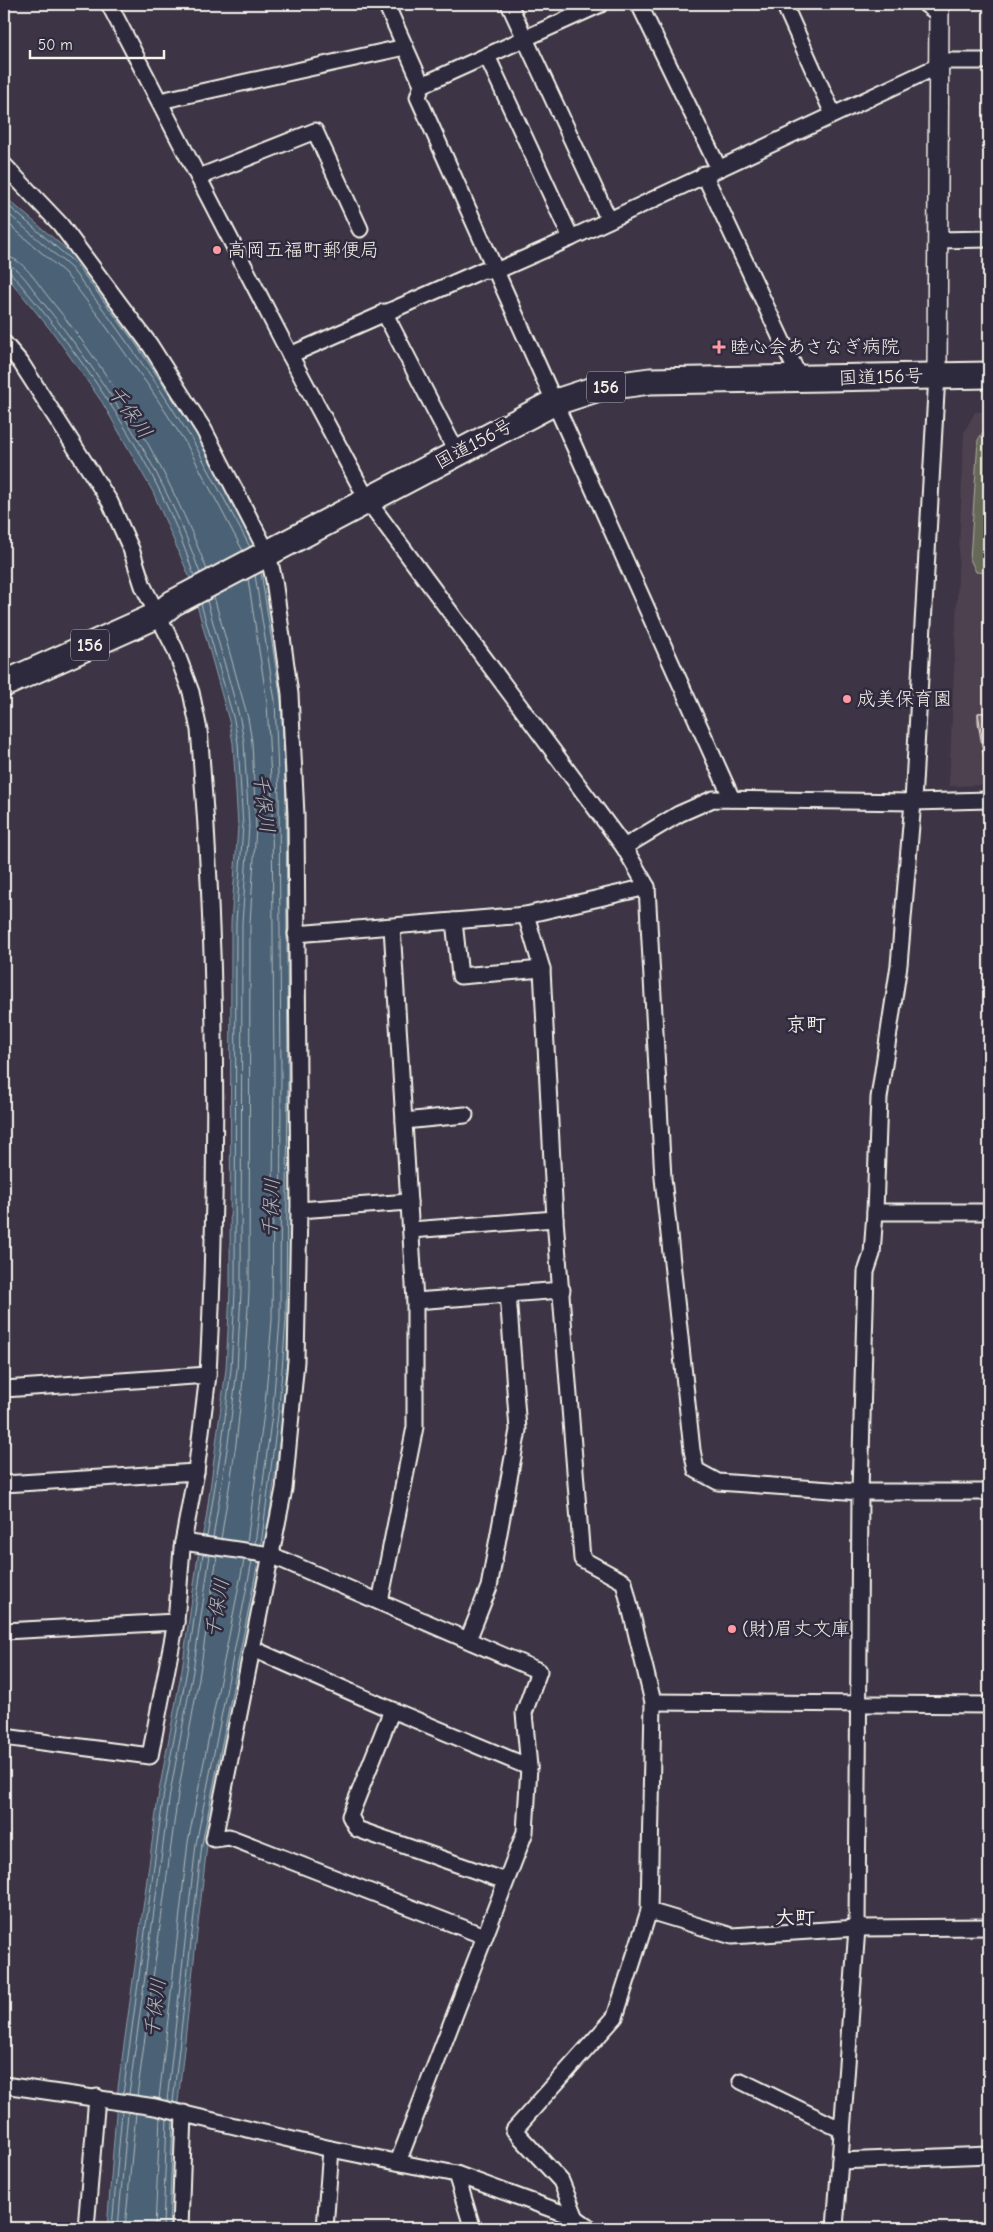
<svg xmlns="http://www.w3.org/2000/svg" width="993" height="2232" font-family="'Comic Neue','Klee One',sans-serif">
  <style>
    .built { fill: #4e404f }
    .green { fill: #666859; stroke: #adaca0 }
    .water { fill: #4b6276; stroke: #8f9ba4 }
    .lines { fill: none; stroke-linecap: round; stroke-linejoin: round }
    .shore { stroke: #b0b8ba; stroke-width: 1 }
    .minor-casing { stroke: #f4f1e8; stroke-width: 19 }
    .tertiary-casing { stroke: #f4f1e8; stroke-width: 22 }
    .trunk-casing { stroke: #f4f1e8; stroke-width: 29 }
    .minor { stroke: #2f2a3d; stroke-width: 15 }
    .tertiary { stroke: #2f2a3d; stroke-width: 19 }
    .trunk { stroke: #2f2a3d; stroke-width: 25 }
    .wall { fill: #644f57; stroke: #f4f1e8 }
    .building { fill: #745c65; stroke: #f4f1e8 }
    .poi-dot { fill: #ff9aa2; stroke: #2f2a3d; stroke-width: 2 }
    .labels { text-anchor: middle; dominant-baseline: central; stroke-width: 5; stroke-linejoin: round; paint-order: stroke }
    .shield { fill: #2f2a3d; stroke: #b9b5b5; stroke-width: 1 }
    .shield-label { font-size: 18px; font-weight: bold; fill: #f4f1e8 }
    .poi-label { font-size: 19px; fill: #f4f1e8; stroke: #2f2a3d; text-anchor: start }
    .street-label { font-size: 19px; fill: #f4f1e8; stroke: #2f2a3d }
    .water-label { font-size: 20px; font-style: italic; fill: #b0b8ba; stroke: #2f2a3d }
    .neighbourhood-label { font-size: 20px; font-weight: bold; fill: #f4f1e8; stroke: #2f2a3d }
  </style>
  <rect width="100%" height="100%" fill="#3d3445"/>
  <filter id="ink" filterUnits="userSpaceOnUse"><feTurbulence type="fractalNoise" baseFrequency=".02" numOctaves="2"/><feDisplacementMap in="SourceGraphic" scale="10" xChannelSelector="R" yChannelSelector="G"/><feConvolveMatrix kernelMatrix="1 2 1 2 8 2 1 2 1" color-interpolation-filters="sRGB"/></filter>
  <g filter="url(#ink)">
    <path class="built" d="M 975,412 L 989,412 L 989,785 L 949,786 L 964,432 Z"/>
    <path class="green" d="M 986,427 L 989,427 L 989,573 L 976,572 L 970,559 L 978,440 Z"/>
    <path class="water" d="M 4,196 L 79,260 L 115,306 L 203,436 L 263,551 L 286,700 L 291,800 L 293,1074 L 291,1321 L 284,1407 L 267,1535 L 207,1845 L 178,2102 L 179,2137 L 174,2228 L 107,2228 L 118,2088 L 148,1872 L 159,1791 L 182,1669 L 198,1556 L 206,1519 L 226,1369 L 230,1291 L 231,923 L 238,826 L 233,743 L 229,721 L 189,576 L 153,492 L 102,402 L 54,334 L 4,273 Z"/>
    <g class="lines">
      <g class="shore">
        <path d="M 4,202 L 76,264 L 136,344 L 197,435"/>
        <path d="M 4,210 L 71,268 L 106,313 L 156,383 L 193,441 L 250,547"/>
        <path d="M 4,220 L 65,273 L 100,318 L 150,388 L 187,445 L 243,551"/>
        <path d="M 4,256 C 23,257 38,285 50,299 C 116,381 169,471 207,570"/>
        <path d="M 4,264 C 19,265 32,289 41,300 C 107,382 165,473 200,573"/>
        <path d="M 4,270 L 10,272 C 85,359 160,466 194,576"/>
        <path d="M 214,597 L 248,718 L 252,742 L 256,826 L 250,923 L 249,1292 L 244,1370 L 236,1444 L 221,1539"/>
        <path d="M 207,601 L 240,719 L 244,742 L 249,826 L 242,923 L 241,1292 L 237,1370 L 228,1443 L 213,1538"/>
        <path d="M 201,604 L 234,720 L 238,743 L 243,826 L 236,923 L 235,1292 L 231,1369 L 222,1442 L 207,1537"/>
        <path d="M 247,1543 L 265,1405 L 272,1320 L 274,1074 L 272,801 L 267,702 L 248,579"/>
        <path d="M 255,1544 L 273,1406 L 280,1320 L 281,1074 L 279,800 L 275,701 L 255,575"/>
        <path d="M 261,1545 L 279,1407 L 286,1320 L 288,1074 L 286,800 L 281,700 L 261,572"/>
        <path d="M 123,2094 L 164,1792 L 187,1670 L 203,1554"/>
        <path d="M 129,2094 L 170,1793 L 193,1671 L 210,1555"/>
        <path d="M 137,2096 L 178,1794 L 200,1672 L 217,1556"/>
        <path d="M 159,2099 L 188,1842 L 244,1560"/>
        <path d="M 167,2101 L 196,1844 L 252,1561"/>
        <path d="M 173,2102 L 202,1844 L 258,1562"/>
        <path d="M 112,2228 L 122,2111"/>
        <path d="M 118,2228 L 128,2112"/>
        <path d="M 125,2228 L 136,2113"/>
        <path d="M 155,2228 L 160,2117"/>
        <path d="M 163,2228 L 167,2119"/>
        <path d="M 169,2228 L 173,2120"/>
      </g>
      <defs>
        <g id="minor">
          <path d="M 109,4 L 290,355 L 368,501 L 624,847 L 647,887 L 663,1178 L 692,1450 L 696,1470 L 718,1482 L 860,1492 L 989,1492"/>
          <path d="M 386,4 L 422,85 L 418,97 C 523,331 627,565 732,799"/>
          <path d="M 509,4 L 609,220"/>
          <path d="M 639,4 L 718,167"/>
          <path d="M 784,4 L 833,114"/>
          <path d="M 925,4 L 939,14"/>
          <path d="M 487,56 L 571,238"/>
          <path d="M 938,61 L 989,61"/>
          <path d="M 422,85 L 601,4"/>
          <path d="M 160,101 L 405,47"/>
          <path d="M 4,165 L 60,224 L 150,345 L 204,430 L 268,554 L 274,580 L 290,694 L 296,815 L 299,1210"/>
          <path d="M 704,174 L 800,379"/>
          <path d="M 199,177 L 315,131 L 360,229"/>
          <path d="M 937,240 L 989,239"/>
          <path d="M 384,312 L 457,453"/>
          <path d="M 4,343 L 21,363 L 110,502 L 131,549 L 143,586 L 175,649 L 191,692 L 199,730 C 217,945 219,1160 208,1375"/>
          <path d="M 290,355 L 483,270 L 496,271 L 571,238 L 938,66"/>
          <path d="M 624,847 L 679,814 L 713,799 L 913,802 L 989,800"/>
          <path d="M 526,915 L 542,969 L 555,1219 L 582,1559 L 624,1582 L 653,1702 L 649,1911 L 615,2017 L 514,2130 L 561,2181 L 576,2218"/>
          <path d="M 454,921 L 460,976 L 542,969"/>
          <path d="M 296,934 L 526,915 L 647,887"/>
          <path d="M 404,1121 L 465,1115"/>
          <path d="M 409,1202 L 299,1210 L 296,1361 L 284,1489 L 214,1839 L 229,1837 L 484,1936"/>
          <path d="M 875,1212 L 989,1212"/>
          <path d="M 411,1230 L 555,1219"/>
          <path d="M 415,1301 L 562,1290"/>
          <path d="M 4,1389 L 208,1375 L 196,1472"/>
          <path d="M 4,1484 L 196,1472 L 182,1548 L 176,1622"/>
          <path d="M 183,1542 L 271,1555 L 539,1671 L 524,1713 L 529,1767 L 525,1832 L 398,2162"/>
          <path d="M 380,1602 L 415,1427 L 415,1301 L 392,927"/>
          <path d="M 4,1631 L 176,1622 L 150,1756 L 4,1737"/>
          <path d="M 468,1640 L 489,1587 L 518,1430 L 508,1294"/>
          <path d="M 253,1649 L 392,1710"/>
          <path d="M 653,1702 L 989,1705"/>
          <path d="M 505,1881 L 357,1829 L 350,1816 L 392,1710 L 529,1767"/>
          <path d="M 649,1911 L 732,1936 L 857,1928 L 989,1927"/>
          <path d="M 741,2081 L 842,2130"/>
          <path d="M 4,2085 L 155,2107 L 331,2149 L 456,2174 L 576,2218 L 590,2228"/>
          <path d="M 840,2161 L 989,2155"/>
          <path d="M 456,2174 L 471,2223"/>
          <path d="M 86,2228 L 97,2097"/>
          <path d="M 180,2228 L 184,2113"/>
          <path d="M 325,2228 L 331,2149"/>
          <path d="M 835,2228 L 857,1928 L 860,1492 L 866,1272 L 872,1254 L 875,1212 L 879,1098 L 899,965 L 913,802 L 937,375"/>
        </g>
        <path id="tertiary" d="M 937,375 L 939,4"/>
        <path id="trunk" d="M 4,684 L 158,615 L 173,603 L 553,403 L 599,388 L 650,381 L 989,375"/>
      </defs>
      <use href="#minor" class="minor-casing"/>
      <use href="#tertiary" class="tertiary-casing"/>
      <use href="#trunk" class="trunk-casing"/>
      <use href="#minor" class="minor"/>
      <use href="#tertiary" class="tertiary"/>
      <use href="#trunk" class="trunk"/>
    </g>
    <path class="wall" d="M 978,713 L 989,713 L 989,758 L 984,758 L 978,722 Z"/>
    <path class="building" d="M 978,713 L 989,713 L 989,749 L 984,749 Z"/>
  </g>
  <g class="poi-dot">
    <circle cx="217" cy="250" r="5"/>
    <path d="M716.5 339.5h5v5h5v5h-5v5h-5v-5h-5v-5h5z"/>
    <circle cx="847" cy="699" r="5"/>
    <circle cx="732" cy="1629" r="5"/>
  </g>
  <g class="labels">
    <g class="shield">
      <rect x="587" y="371.5" width="38" height="31" rx="4"/>
      <rect x="71" y="629.5" width="38" height="31" rx="4"/>
    </g>
    <g class="shield-label">
      <text x="606" y="387">156</text>
      <text x="90" y="645">156</text>
    </g>
    <g class="poi-label">
      <text x="227" y="250">高岡五福町郵便局</text>
      <text x="730" y="347">睦心会あさなぎ病院</text>
      <text x="857" y="699">成美保育園</text>
      <text x="742" y="1629">(財)眉丈文庫</text>
    </g>
    <g class="street-label">
      <text transform="translate(881 377) rotate(-2)">国道156号</text>
      <text transform="translate(474 444) rotate(-28)">国道156号</text>
    </g>
    <g class="water-label">
      <text transform="translate(130 412) rotate(54)">千保川</text>
      <text transform="translate(264 803) rotate(83)">千保川</text>
      <text transform="translate(271 1208) rotate(-87)">千保川</text>
      <text transform="translate(217 1608) rotate(-80)">千保川</text>
      <text transform="translate(155 2008) rotate(-83)">千保川</text>
    </g>
    <g class="neighbourhood-label">
      <text x="806" y="1024">京町</text>
      <text x="795" y="1917">大町</text>
    </g>
  </g>
  <rect width="993" height="2232" fill="none" stroke="#2f2a3d" stroke-width="20"/>
  <rect x="10" y="10" width="973" height="2212" fill="none" stroke="#f4f1e8" stroke-width="2" filter="url(#ink)"/>
  <path d="M30 50v8h134v-8" fill="none" stroke="#f4f1e8" stroke-width="2.5"/>
  <text x="38" y="50" font-size="15" fill="#f4f1e8" stroke="#2f2a3d" stroke-width="4" paint-order="stroke">50 m</text>
</svg>
